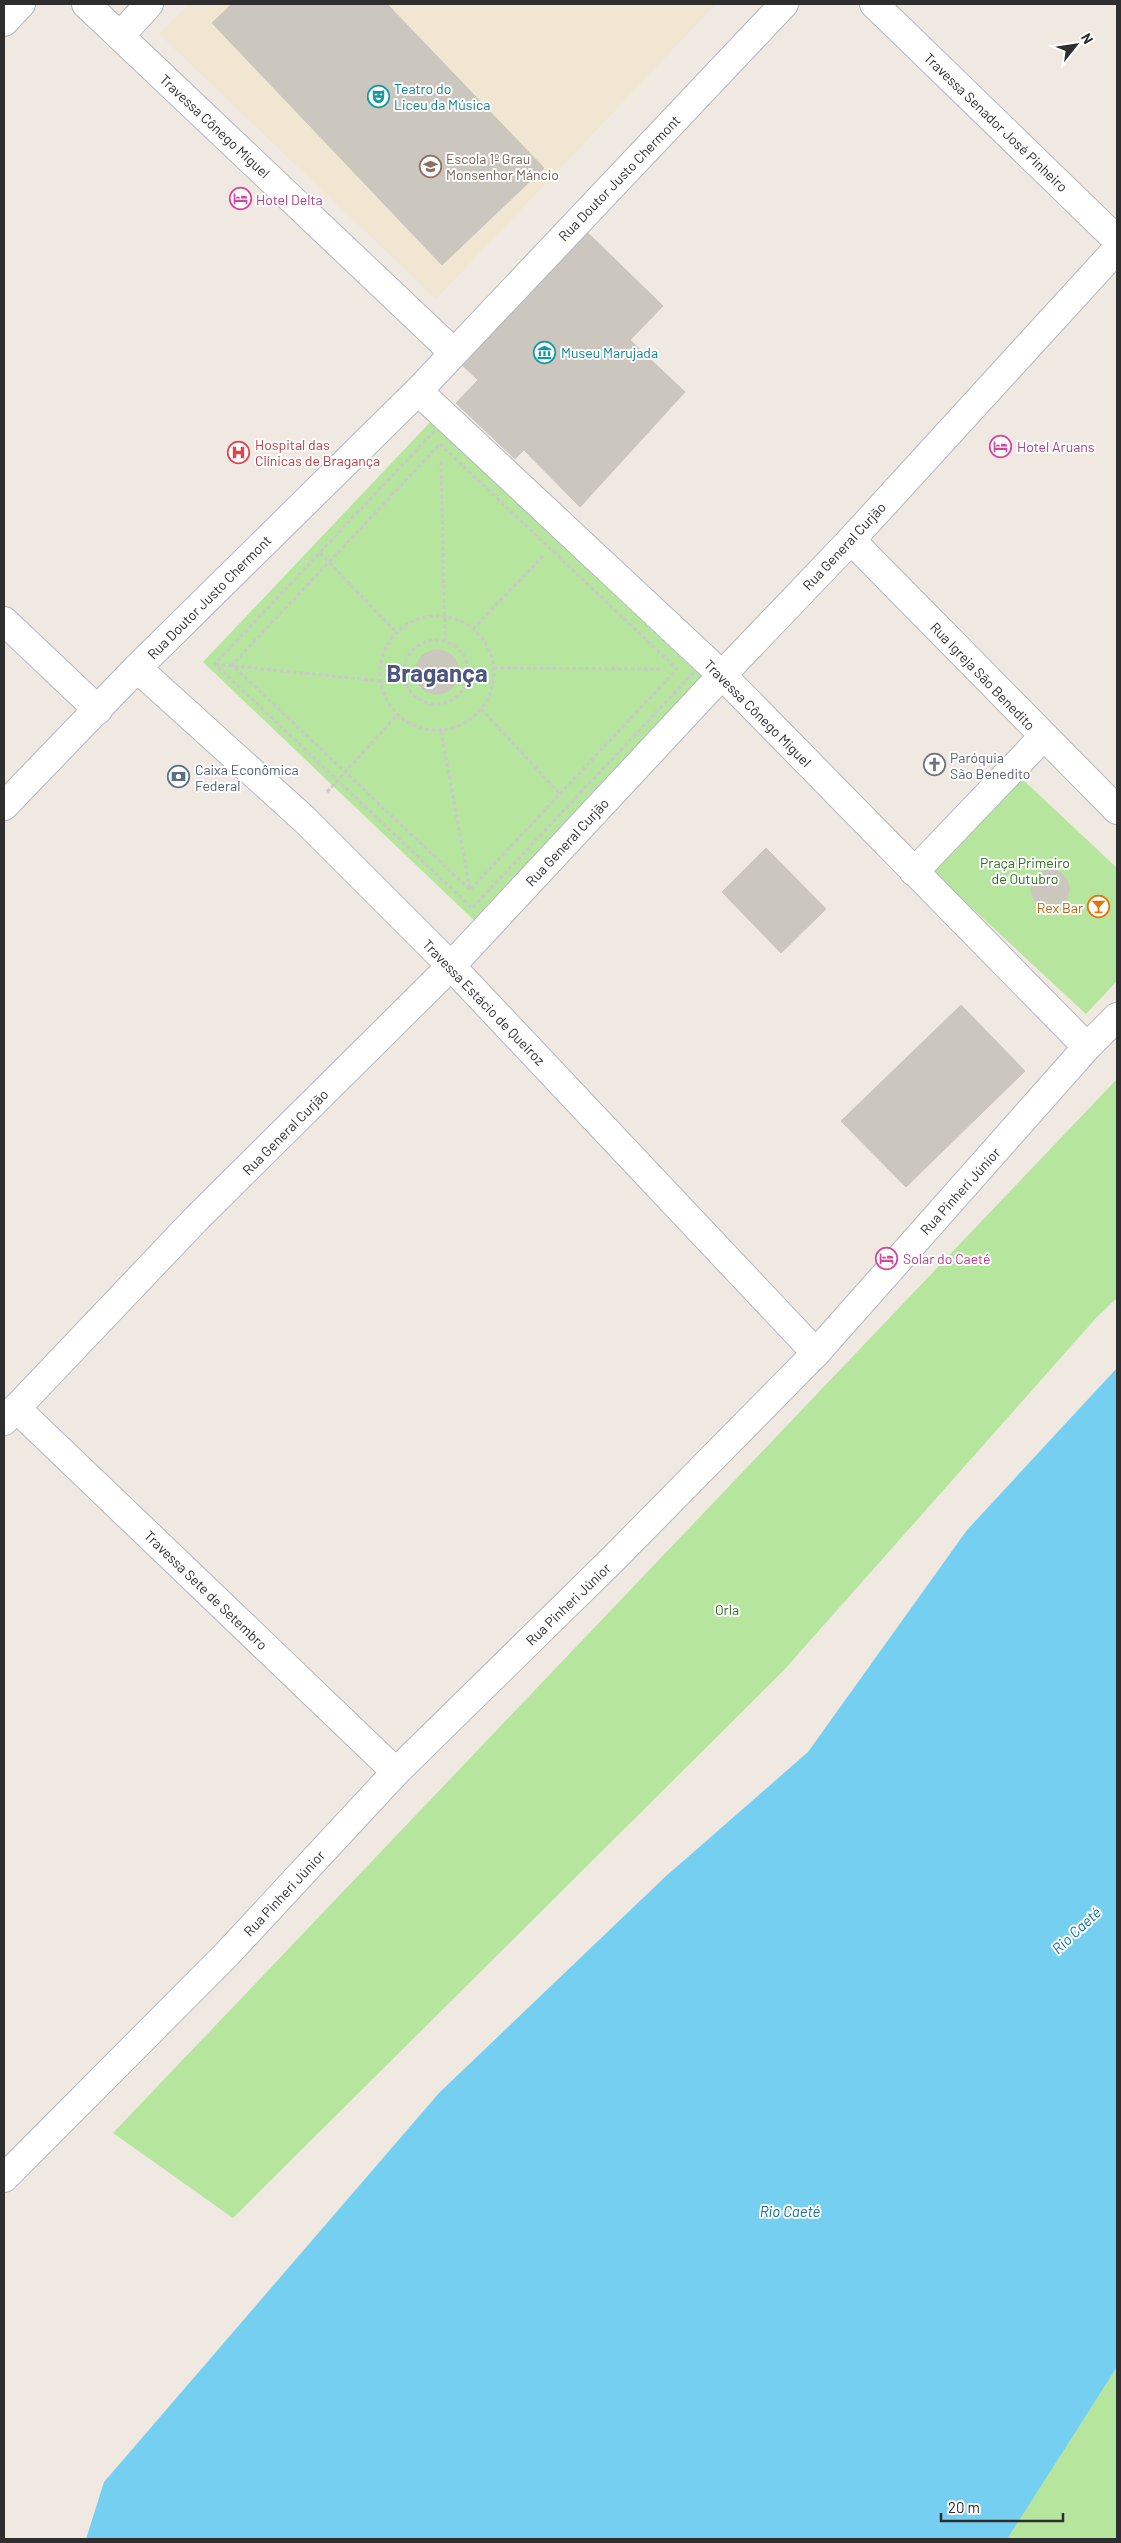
<svg xmlns="http://www.w3.org/2000/svg" width="1121" height="2543" font-family="Barlow,sans-serif">
  <style>
    .education { fill: #f0e6d1 }
    .green { fill: #b6e59e }
    .water { fill: #75cff0 }
    .building { fill: #cbc7bf; stroke: #cbc5ba }
    .lines { fill: none; stroke-linecap: round; stroke-linejoin: round }
    .street-casing { stroke: #b4b7c1; stroke-width: 30 }
    .path { stroke: #c9c9c9; stroke-width: 3; stroke-dasharray: 4 2.5; stroke-linecap: butt }
    .street { stroke: #fff; stroke-width: 28 }
    .labels { text-anchor: middle; dominant-baseline: central; stroke-width: 4; stroke-linejoin: round; paint-order: stroke }
    .culture-label { font-size: 14px; fill: #0d838f; stroke: #fff; text-anchor: start }
    .street-label { font-size: 14px; fill: #2e2e2e; stroke: #fff }
    .education-label { font-size: 14px; fill: #785e54; stroke: #fff; text-anchor: start }
    .hotel-label { font-size: 14px; fill: #b23c85; stroke: #fff; text-anchor: start }
    .health-label { font-size: 14px; fill: #be3a42; stroke: #fff; text-anchor: start }
    .worship-label { font-size: 14px; fill: #5b616d; stroke: #fff; text-anchor: start }
    .service-label { font-size: 14px; fill: #4e5e75; stroke: #fff; text-anchor: start }
    .park-label { font-size: 14px; fill: #2c6e1b; stroke: #fff }
    .food-label { font-size: 14px; fill: #c56008; stroke: #fff; text-anchor: end }
    .water-label { font-size: 15px; font-style: italic; fill: #0d6fa3; stroke: #fff }
    .town-label { font-size: 24px; font-weight: bold; fill: #4d5680; stroke: #fff }
  </style>
  <rect width="100%" height="100%" fill="#efe9e1"/>
  <path class="education" d="M 189,4 L 716,4 L 436,299 L 159,34 Z"/>
  <g class="green">
    <path d="M 436,416 L 712,678 L 479,925 L 203,662 Z"/>
    <path d="M 1019,776 L 1117,868 L 1117,981 L 1086,1014 L 931,870 Z"/>
    <path d="M 1117,1079 L 1117,1298 L 1096,1318 L 784,1670 L 233,2218 L 113,2133 Z"/>
    <path d="M 1117,2367 L 1117,2539 L 1007,2539 L 1012,2529 Z"/>
  </g>
  <path class="water" d="M 1117,1368 L 1117,2367 L 1007,2539 L 86,2539 L 104,2482 L 439,2093 L 665,1877 L 808,1752 L 967,1530 Z"/>
  <g class="building">
    <path d="M 232,4 L 387,4 L 544,168 L 442,265 L 212,23 Z"/>
    <path d="M 587,232 L 663,306 L 515,459 L 456,403 L 478,380 L 461,364 Z"/>
    <path d="M 630,340 L 685,392 L 580,507 L 524,450 Z"/>
    <circle cx="437" cy="672" r="22"/>
    <path d="M 766,848 L 826,909 L 781,953 L 722,892 Z"/>
    <circle cx="1050" cy="889" r="19"/>
    <path d="M 961,1005 L 1025,1071 L 906,1187 L 841,1121 Z"/>
  </g>
  <g class="lines">
    <defs>
      <g id="street">
        <path d="M 86,4 L 453,352"/>
        <path d="M 874,4 L 1117,240"/>
        <path d="M 4,22 L 21,4"/>
        <path d="M 120,36 L 149,4"/>
        <path d="M 418,391 L 722,675 L 1087,1047"/>
        <path d="M 851,540 L 1117,810"/>
        <path d="M 4,621 L 98,710"/>
        <path d="M 137,668 L 304,819 L 451,966 L 816,1353"/>
        <path d="M 4,806 L 137,668 L 418,391 L 784,4"/>
        <path d="M 914,872 L 1043,737"/>
        <path d="M 16,1408 L 396,1772"/>
        <path d="M 4,1421 L 196,1219 L 451,966 L 722,675 L 851,540 L 1117,249"/>
        <path d="M 4,2178 L 227,1954 L 396,1772 L 614,1558 L 816,1353 L 1087,1047 L 1117,1017"/>
      </g>
    </defs>
    <use href="#street" class="street-casing"/>
    <g class="path">
      <path d="M 439,426 L 696,670 L 472,908 L 215,664 Z"/>
      <path d="M 440,444 L 677,669 L 470,890 L 232,665 Z"/>
      <path d="M 441,462 L 445,640"/>
      <path d="M 320,553 L 396,632"/>
      <circle cx="437" cy="673" r="57"/>
      <path d="M 473,629 L 543,556"/>
      <circle cx="436" cy="672" r="32"/>
      <path d="M 215,664 L 380,681"/>
      <path d="M 494,668 L 663,669"/>
      <path d="M 481,709 L 561,795"/>
      <path d="M 441,731 L 470,890"/>
      <path d="M 327,792 L 397,715"/>
    </g>
    <use href="#street" class="street"/>
  </g>
  <defs>
    <symbol id="theatre-ring" viewBox="-11 -11 22 22"><circle r="9.5" fill="#fff" stroke="#0f9aa8" stroke-width="1.5"/><path d="M-5-5.5Q0-4 5-5.5V0Q5 5 0 6Q-5 5-5 0ZM-3.3-2.5H-1v1.5H-3.3ZM1-2.5H3.3v1.5H1ZM-2.8 1Q0 5.5 2.8 1Z" fill="#0f9aa8"/></symbol>
    <symbol id="school-ring" viewBox="-11 -11 22 22"><circle r="9.5" fill="#fff" stroke="#8d6e63" stroke-width="1.5"/><path d="M0-5L7-2L0 1L-7-2ZM-4 1L0 2.5L4 1V4Q0 6-4 4Z" fill="#8d6e63"/></symbol>
    <symbol id="hotel-ring" viewBox="-11 -11 22 22"><circle r="9.5" fill="#fff" stroke="#d1479c" stroke-width="1.5"/><path d="M-6-4.5h1.5V1H6V5H4.5V3h-9V5H-6ZM-4 0a1.8 1.8 0 1 1 3.6 0ZM.5 0V-2.5h3Q6-2.5 6 0Z" fill="#d1479c"/></symbol>
    <symbol id="museum-ring" viewBox="-11 -11 22 22"><circle r="9.5" fill="#fff" stroke="#0f9aa8" stroke-width="1.5"/><path d="M0-6L6-3V-2H-6V-3ZM-5-1h2V3h-2ZM-1-1h2V3h-2ZM3-1h2V3H3ZM-6 4H6V6H-6Z" fill="#0f9aa8"/></symbol>
    <symbol id="hospital-ring" viewBox="-11 -11 22 22"><circle r="9.5" fill="#fff" stroke="#e0444e" stroke-width="1.5"/><path d="M-5-5h3v3.5h4V-5h3V5h-3V1.5h-4V5h-3Z" fill="#e0444e"/></symbol>
    <symbol id="church-ring" viewBox="-11 -11 22 22"><circle r="9.5" fill="#fff" stroke="#6b7280" stroke-width="1.5"/><path d="M-1.2-6h2.4v3.5h3.3v2.4h-3.3V6h-2.4V-.1h-3.3v-2.4h3.3Z" fill="#6b7280"/></symbol>
    <symbol id="bank-ring" viewBox="-11 -11 22 22"><circle r="9.5" fill="#fff" stroke="#5c6f8a" stroke-width="1.5"/><path d="M-6-4H6V4H-6ZM0-2.3a2.3 2.3 0 1 0 0 4.6a2.3 2.3 0 1 0 0-4.6Z" fill="#5c6f8a"/></symbol>
    <symbol id="bar-ring" viewBox="-11 -11 22 22"><circle r="9.5" fill="#fff" stroke="#e8710a" stroke-width="1.5"/><path d="M-6-5H6L.8 .8V4.5H3.5V6h-7V4.5H-.8V.8Z" fill="#e8710a"/></symbol>
  </defs>
  <g fill-rule="evenodd">
    <use href="#theatre-ring" x="366" y="84" width="25" height="25"/>
    <use href="#school-ring" x="418" y="154" width="25" height="25"/>
    <use href="#hotel-ring" x="228" y="186" width="25" height="25"/>
    <use href="#museum-ring" x="532" y="340" width="25" height="25"/>
    <use href="#hotel-ring" x="988" y="434" width="25" height="25"/>
    <use href="#hospital-ring" x="226" y="440" width="25" height="25"/>
    <use href="#church-ring" x="922" y="752" width="25" height="25"/>
    <use href="#bank-ring" x="166" y="764" width="25" height="25"/>
    <use href="#bar-ring" x="1086" y="894" width="25" height="25"/>
    <use href="#hotel-ring" x="874" y="1246" width="25" height="25"/>
  </g>
  <g class="labels">
    <g class="culture-label">
      <text x="394" y="88">Teatro do<tspan x="394" dy="16">Liceu da Música</tspan></text>
      <text x="561" y="352">Museu Marujada</text>
    </g>
    <g class="street-label">
      <text transform="translate(996 122) rotate(44)">Travessa Senador José Pinheiro</text>
      <text transform="translate(215 126) rotate(43)">Travessa Cônego Miguel</text>
      <text transform="translate(619 178) rotate(-46)">Rua Doutor Justo Chermont</text>
      <text transform="translate(844 546) rotate(-47)">Rua General Curjão</text>
      <text transform="translate(209 597) rotate(-45)">Rua Doutor Justo Chermont</text>
      <text transform="translate(983 676) rotate(46)">Rua Igreja São Benedito</text>
      <text transform="translate(758 713) rotate(45)">Travessa Cônego Miguel</text>
      <text transform="translate(567 842) rotate(-47)">Rua General Curjão</text>
      <text transform="translate(484 1002) rotate(46)">Travessa Estácio de Queiroz</text>
      <text transform="translate(285 1132) rotate(-45)">Rua General Curjão</text>
      <text transform="translate(960 1191) rotate(-48)">Rua Pinheri Júnior</text>
      <text transform="translate(206 1590) rotate(44)">Travessa Sete de Setembro</text>
      <text transform="translate(568 1604) rotate(-44)">Rua Pinheri Júnior</text>
      <text transform="translate(284 1893) rotate(-47)">Rua Pinheri Júnior</text>
    </g>
    <g class="education-label">
      <text x="446" y="158">Escola 1º Grau<tspan x="446" dy="16">Monsenhor Máncio</tspan></text>
    </g>
    <g class="hotel-label">
      <text x="256" y="199">Hotel Delta</text>
      <text x="1017" y="446">Hotel Aruans</text>
      <text x="903" y="1258">Solar do Caeté</text>
    </g>
    <g class="health-label">
      <text x="255" y="444">Hospital das<tspan x="255" dy="16">Clínicas de Bragança</tspan></text>
    </g>
    <g class="worship-label">
      <text x="950" y="757">Paróquia<tspan x="950" dy="16">São Benedito</tspan></text>
    </g>
    <g class="service-label">
      <text x="195" y="769">Caixa Econômica<tspan x="195" dy="16">Federal</tspan></text>
    </g>
    <g class="park-label">
      <text x="1025" y="862">Praça Primeiro<tspan x="1025" dy="16">de Outubro</tspan></text>
      <text x="727" y="1609">Orla</text>
    </g>
    <g class="food-label">
      <text x="1083" y="907">Rex Bar</text>
    </g>
    <g class="water-label">
      <text transform="translate(1076 1930) rotate(-43)">Rio Caeté</text>
      <text x="790" y="2211">Rio Caeté</text>
    </g>
    <g class="town-label">
      <text x="437" y="672">Bragança</text>
    </g>
  </g>
  <rect width="1121" height="2543" fill="none" stroke="#2e2e2e" stroke-width="10"/>
  <g transform="translate(1076 45) rotate(60)" stroke="#ffffff" stroke-width="4" paint-order="stroke">
  <path d="M0-4L9 19L0 12L-9 19Z" fill="#2e2e2e"/>
  <text y="-8" font-size="14" font-weight="bold" text-anchor="middle" fill="#2e2e2e">N</text>
  </g>
  <path d="M941 2513v8h122v-8" fill="none" stroke="#2e2e2e" stroke-width="2.5"/>
  <text x="948" y="2513" font-size="15" fill="#2e2e2e" stroke="#ffffff" stroke-width="4" paint-order="stroke">20 m</text>
</svg>
